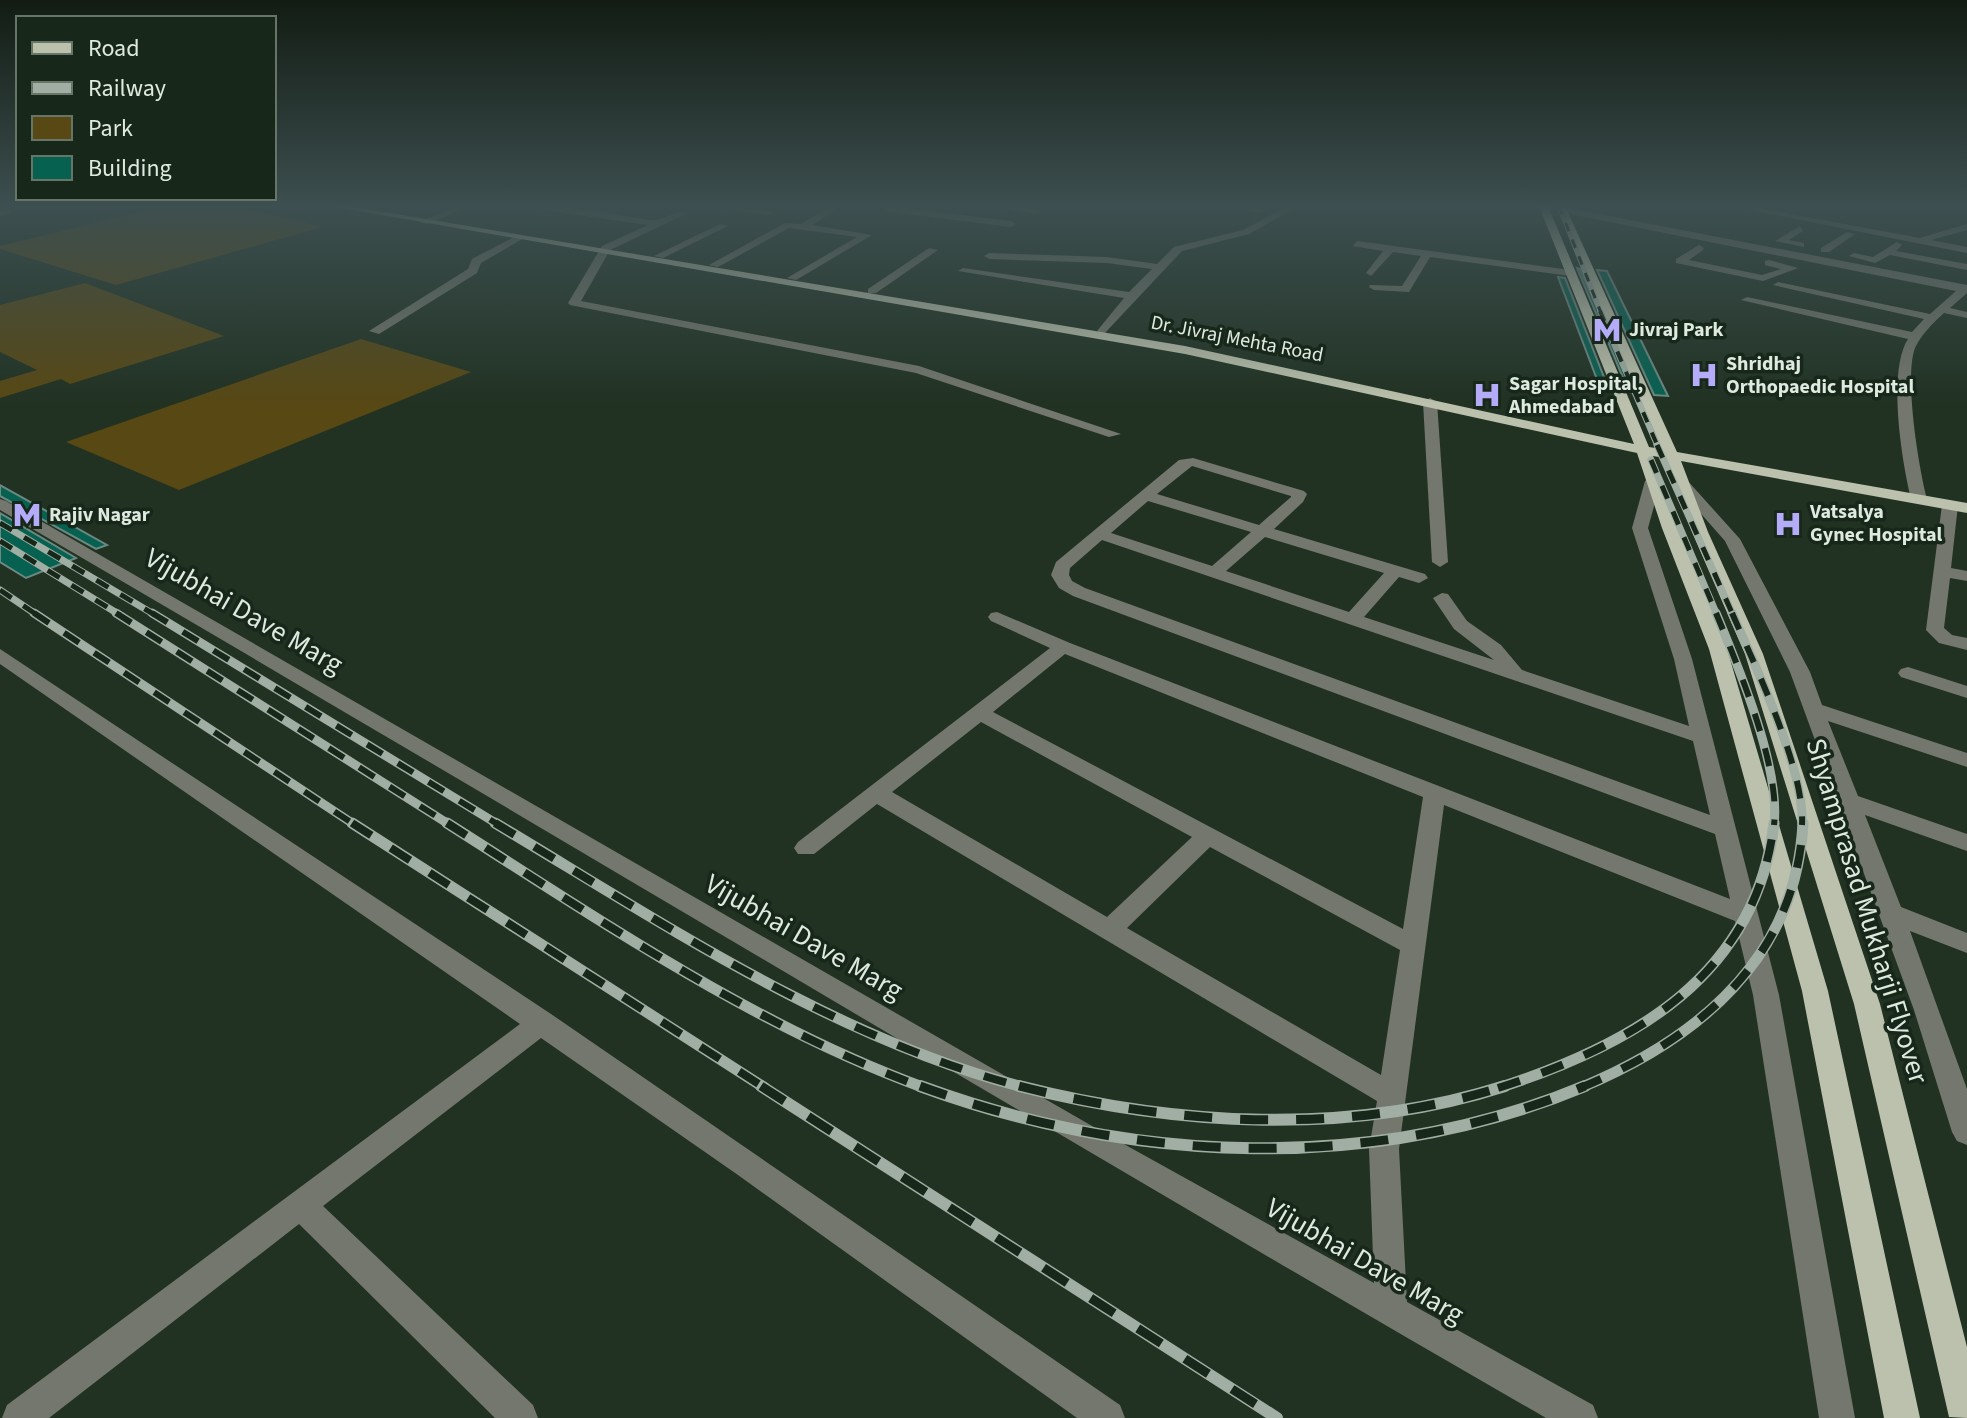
<svg xmlns="http://www.w3.org/2000/svg" width="1967" height="1418" font-family="'Source Sans 3',sans-serif">
  <style>
    .green { fill: #574814 }
    .building { fill: #076151; stroke: #6c8981; stroke-width: 2 }
    .lines { fill: none; stroke-linecap: round; stroke-linejoin: round }
    .minor { fill: #74776d; fill-rule: evenodd }
    .major { fill: #bbc1ac; fill-rule: evenodd }
    .rail-far5-casing { stroke: #a1aea3; stroke-width: 5 }
    .rail-far4-casing { stroke: #a1aea3; stroke-width: 6 }
    .rail-far3-casing { stroke: #a1aea3; stroke-width: 7 }
    .rail-far2-casing { stroke: #a1aea3; stroke-width: 9 }
    .rail-far1-casing { stroke: #a1aea3; stroke-width: 11 }
    .rail-casing { stroke: #a1aea3; stroke-width: 12 }
    .rail-far5 { stroke: #17281a; stroke-width: 3; stroke-dasharray: 9; stroke-linecap: butt }
    .rail-far4 { stroke: #17281a; stroke-width: 4; stroke-dasharray: 11; stroke-linecap: butt }
    .rail-far3 { stroke: #17281a; stroke-width: 5; stroke-dasharray: 14; stroke-linecap: butt }
    .rail-far2 { stroke: #17281a; stroke-width: 6; stroke-dasharray: 18; stroke-linecap: butt }
    .rail-far1 { stroke: #17281a; stroke-width: 8; stroke-dasharray: 23; stroke-linecap: butt }
    .rail { stroke: #17281a; stroke-width: 9; stroke-dasharray: 28; stroke-linecap: butt }
    .labels { text-anchor: middle; dominant-baseline: central; stroke-width: 7; stroke-linejoin: round; paint-order: stroke }
    .far-poi-label { font-size: 20px; font-weight: bold; fill: #dee9df; stroke: #17281a; text-anchor: start }
    .far-street-label { font-size: 20px; fill: #dee9df; stroke: #17281a }
    .near-street-label { font-size: 28px; fill: #dee9df; stroke: #17281a }
  </style>
  <rect width="100%" height="100%" fill="#213223"/>
  <g class="green">
    <path d="M 165,206 L 235,206 L 322,227 L 116,285 L 0,249 L 0,246 Z"/>
    <path d="M 85,283 L 224,336 L 70,384 L 61,379 L 0,398 L 0,381 L 37,370 L 0,352 L 0,305 Z"/>
    <path d="M 361,339 L 471,372 L 179,490 L 66,442 Z"/>
  </g>
  <g class="building">
    <path d="M 1577,268 L 1580,269 L 1634,393 L 1629,392 Z"/>
    <path d="M 1597,270 L 1607,271 L 1668,396 L 1654,395 Z"/>
    <path d="M 1558,277 L 1565,278 L 1609,390 L 1601,390 Z"/>
    <path d="M 0,485 L 107,545 L 96,549 L 0,496 Z"/>
    <path d="M 0,513 L 76,558 L 26,578 L 0,562 Z"/>
  </g>
  <g class="lines">
    <g class="minor">
      <path d="M 459,206 L 471,206 L 427,224 L 419,222 Z"/>
      <path d="M 517,206 C 561,203 607,214 651,220 C 663,222 675,208 686,214 L 610,250 L 581,301 L 919,366 L 1121,434 L 1109,437 L 916,373 L 570,305 L 568,303 L 602,246 L 648,225 Z"/>
      <path d="M 707,206 L 734,206 L 774,212 L 769,215 Z"/>
      <path d="M 831,206 L 842,206 L 812,225 L 872,235 L 796,280 L 787,278 L 857,237 L 789,228 L 718,267 L 709,265 L 785,223 L 801,224 Z"/>
      <path d="M 887,206 L 1011,221 L 1016,224 L 1011,227 L 884,211 Z"/>
      <path d="M 989,206 L 1014,206 L 1041,211 L 1036,214 Z"/>
      <path d="M 1227,206 L 1248,206 L 1264,210 L 1259,213 Z"/>
      <path d="M 1288,206 L 1299,206 L 1249,234 L 1182,251 L 1103,335 L 1097,331 L 1124,298 L 958,271 L 963,268 L 1129,292 L 1152,269 L 1107,263 L 989,259 L 984,256 L 989,253 L 1107,257 L 1157,264 L 1174,247 L 1243,230 Z"/>
      <path d="M 1730,206 L 1747,206 L 1920,238 L 1967,224 L 1967,230 L 1931,240 L 1967,247 L 1967,253 Z"/>
      <path d="M 1563,207 L 1967,285 L 1967,293 L 1950,308 L 1967,312 L 1967,318 L 1944,313 C 1934,322 1923,333 1917,344 C 1902,368 1919,470 1927,499 L 1924,502 L 1919,504 L 1911,499 C 1902,462 1887,371 1908,339 L 1741,300 L 1747,297 L 1912,332 L 1924,319 L 1773,285 L 1778,282 L 1930,314 L 1956,291 L 1560,212 Z"/>
      <path d="M 9,208 L 12,213 L 0,216 L 0,210 Z"/>
      <path d="M 720,224 L 728,226 L 663,258 L 654,256 Z"/>
      <path d="M 1800,226 L 1803,231 L 1789,240 L 1804,243 L 1804,247 L 1775,241 Z"/>
      <path d="M 1847,232 L 1855,234 L 1829,252 L 1821,252 L 1821,248 Z"/>
      <path d="M 516,236 L 524,238 L 481,263 L 477,273 L 379,334 L 369,331 L 468,269 L 472,259 Z"/>
      <path d="M 1357,241 L 1570,270 L 1575,273 L 1570,276 L 1430,257 L 1409,292 L 1374,290 L 1369,287 L 1370,285 L 1402,286 L 1421,256 L 1393,252 L 1371,276 L 1366,273 L 1383,251 L 1353,246 Z"/>
      <path d="M 1897,242 L 1902,245 L 1896,251 L 1967,264 L 1967,270 L 1890,255 L 1875,263 L 1849,256 L 1854,253 L 1873,257 Z"/>
      <path d="M 1699,245 L 1704,248 L 1703,250 L 1689,260 L 1762,275 L 1781,269 L 1765,265 L 1765,261 L 1769,260 L 1798,268 L 1763,281 L 1676,263 L 1676,259 Z"/>
      <path d="M 929,248 L 938,250 L 876,293 L 868,293 L 868,289 Z"/>
      <path d="M 1430,398 L 1437,402 L 1448,562 L 1440,567 L 1432,562 L 1423,402 Z"/>
      <path d="M 1193,458 L 1304,491 L 1307,494 L 1303,502 L 1274,529 L 1425,574 L 1428,578 L 1419,583 L 1399,577 L 1364,617 L 1494,660 L 1454,629 L 1433,598 L 1442,593 L 1448,594 L 1467,621 L 1501,645 L 1522,670 L 1689,726 L 1674,659 L 1632,528 L 1645,481 L 1653,476 L 1661,481 L 1648,528 L 1692,659 L 1779,995 L 1855,1418 L 1819,1418 L 1753,995 L 1735,921 L 1444,805 L 1399,1149 L 1407,1302 L 1593,1405 L 1598,1418 L 1546,1418 C 1029,1120 517,811 0,510 L 0,499 L 6,501 L 1113,1138 L 1374,1283 L 1369,1149 L 1377,1101 L 877,804 L 814,854 L 798,854 L 794,848 L 798,842 L 1050,648 L 991,621 L 988,617 L 991,613 L 997,612 L 1070,643 L 1730,899 L 1715,834 L 1073,596 L 1059,588 L 1051,575 L 1056,562 L 1179,460 ZM 1192,466 L 1291,496 L 1291,497 L 1259,525 L 1157,494 ZM 1148,501 L 1251,532 L 1212,566 L 1111,533 ZM 1265,537 L 1384,573 L 1349,612 L 1226,571 ZM 1102,540 L 1693,741 L 1710,815 L 1085,588 L 1072,581 L 1069,575 L 1070,568 ZM 1065,654 L 1423,797 L 1403,929 L 993,712 ZM 981,722 L 1192,837 L 1107,917 L 892,792 ZM 1210,847 L 1400,950 L 1381,1075 L 1127,928 Z"/>
      <path d="M 1681,477 L 1686,479 L 1740,539 L 1810,672 L 1822,705 L 1967,753 L 1967,767 L 1828,721 L 1858,796 L 1967,834 L 1967,851 L 1865,815 L 1901,907 L 1967,933 L 1967,953 L 1910,931 L 1967,1089 L 1967,1145 L 1957,1141 L 1952,1132 L 1914,1010 L 1790,672 L 1725,541 L 1673,482 Z"/>
      <path d="M 1950,500 L 1958,505 L 1951,568 L 1967,571 L 1967,581 L 1950,578 L 1944,628 L 1952,635 L 1967,638 L 1967,650 L 1939,643 L 1926,630 L 1942,505 Z"/>
      <path d="M 0,649 L 551,1014 L 1120,1405 L 1125,1418 L 1077,1418 L 738,1175 L 541,1038 L 323,1206 L 533,1405 L 538,1418 L 495,1418 L 299,1224 L 49,1418 L 2,1418 L 7,1405 L 520,1024 L 0,664 Z"/>
      <path d="M 1908,667 L 1967,686 L 1967,698 L 1901,677 L 1898,673 L 1901,669 Z"/>
    </g>
    <path class="major" d="M 330,206 L 348,206 L 1185,346 L 1634,444 L 1539,206 L 1548,206 L 1649,447 L 1662,449 L 1556,206 L 1565,206 L 1677,452 L 1967,503 L 1967,513 L 1681,461 L 1708,532 L 1763,654 L 1880,1004 L 1967,1347 L 1967,1418 L 1949,1417 L 1854,1004 L 1745,654 L 1692,532 L 1665,458 L 1653,456 L 1727,649 L 1828,991 L 1920,1418 L 1884,1418 L 1802,991 L 1709,649 L 1662,528 L 1637,453 L 1185,354 Z"/>
    <defs>
      <path id="rail-far5" d="M 1559,206 L 1601,313"/>
      <path id="rail-far4" d="M 1600,311 L 1658,447"/>
      <g id="rail-far3">
        <path d="M 1657,445 L 1733,615"/>
        <path d="M 1651,460 L 1717,615"/>
        <path d="M 0,523 L 155,615"/>
        <path d="M 0,541 L 120,615"/>
        <path d="M 0,590 L 37,615"/>
      </g>
      <g id="rail-far2">
        <path d="M 34,613 L 355,825"/>
        <path d="M 116,613 L 450,825"/>
        <path d="M 152,613 L 499,825"/>
        <path d="M 1716,613 C 1738,666 1781,768 1774,825"/>
        <path d="M 1732,613 C 1755,666 1805,769 1802,825"/>
      </g>
      <g id="rail-far1">
        <path d="M 352,823 L 765,1088"/>
        <path d="M 447,823 C 600,920 754,1026 925,1088"/>
        <path d="M 495,823 C 661,922 838,1041 1027,1088"/>
        <path d="M 1498,1088 C 1633,1045 1756,976 1774,823"/>
        <path d="M 1580,1088 C 1698,1039 1796,958 1803,823"/>
      </g>
      <g id="rail">
        <path d="M 761,1086 L 1277,1418"/>
        <path d="M 920,1086 C 1133,1164 1374,1174 1585,1086"/>
        <path d="M 1019,1086 C 1176,1126 1349,1136 1505,1086"/>
      </g>
    </defs>
    <use href="#rail-far5" class="rail-far5-casing"/>
    <use href="#rail-far4" class="rail-far4-casing"/>
    <use href="#rail-far3" class="rail-far3-casing"/>
    <use href="#rail-far2" class="rail-far2-casing"/>
    <use href="#rail-far1" class="rail-far1-casing"/>
    <use href="#rail" class="rail-casing"/>
    <use href="#rail-far5" class="rail-far5"/>
    <use href="#rail-far4" class="rail-far4"/>
    <use href="#rail-far3" class="rail-far3"/>
    <use href="#rail-far2" class="rail-far2"/>
    <use href="#rail-far1" class="rail-far1"/>
    <use href="#rail" class="rail"/>
  </g>
  <linearGradient id="sky" x2="0" y2="1"><stop stop-color="#121c13"/><stop offset="0.51" stop-color="#3d4f50"/><stop offset="1" stop-color="#3d4f50" stop-opacity="0"/></linearGradient>
  <rect width="1967" height="404" fill="url(#sky)"/>
  <defs>
    <symbol id="metro-bare" viewBox="-9 -9 18 18"><path d="M-5.5 5V-5H-3L0 0L3-5H5.5V5H3V-.5L0 4L-3-.5V5Z" fill="#b4acf9" stroke="#17281a" stroke-width="2.5" paint-order="stroke"/></symbol>
    <symbol id="hospital-bare" viewBox="-9 -9 18 18"><path d="M-5-5h3v3.5h4V-5h3V5h-3V1.5h-4V5h-3Z" fill="#b4acf9" stroke="#17281a" stroke-width="2.5" paint-order="stroke"/></symbol>
  </defs>
  <g fill-rule="evenodd">
    <use href="#metro-bare" x="1587" y="310" width="40" height="40"/>
    <use href="#hospital-bare" x="1684" y="355" width="40" height="40"/>
    <use href="#hospital-bare" x="1467" y="375" width="40" height="40"/>
    <use href="#metro-bare" x="7" y="495" width="40" height="40"/>
    <use href="#hospital-bare" x="1768" y="504" width="40" height="40"/>
  </g>
  <g class="labels">
    <g class="far-poi-label">
      <text x="1629" y="330">Jivraj Park</text>
      <text x="1726" y="364">Shridhaj<tspan x="1726" dy="23">Orthopaedic Hospital</tspan></text>
      <text x="1509" y="384">Sagar Hospital,<tspan x="1509" dy="23">Ahmedabad</tspan></text>
      <text x="1810" y="512">Vatsalya<tspan x="1810" dy="23">Gynec Hospital</tspan></text>
      <text x="49" y="515">Rajiv Nagar</text>
    </g>
    <g class="far-street-label">
      <text transform="translate(1237 339) rotate(11)">Dr. Jivraj Mehta Road</text>
    </g>
    <g class="near-street-label">
      <text transform="translate(244 611) rotate(30)">Vijubhai Dave Marg</text>
      <text transform="translate(1867 911) rotate(73)">Shyamprasad Mukharji Flyover</text>
      <text transform="translate(804 937) rotate(30)">Vijubhai Dave Marg</text>
      <text transform="translate(1365 1261) rotate(30)">Vijubhai Dave Marg</text>
    </g>
  </g>
  <rect x="16" y="16" width="260" height="184" fill="#17281a" stroke="#677569" stroke-width="2"/>
  <rect x="32" y="42" width="40" height="12" fill="#bbc1ac" stroke="#677569" stroke-width="2"/>
  <text x="88" y="56" font-size="24" fill="#dee9df">Road</text>
  <rect x="32" y="82" width="40" height="12" fill="#a1aea3" stroke="#677569" stroke-width="2"/>
  <text x="88" y="96" font-size="24" fill="#dee9df">Railway</text>
  <rect x="32" y="116" width="40" height="24" fill="#574814" stroke="#677569" stroke-width="2"/>
  <text x="88" y="136" font-size="24" fill="#dee9df">Park</text>
  <rect x="32" y="156" width="40" height="24" fill="#076151" stroke="#677569" stroke-width="2"/>
  <text x="88" y="176" font-size="24" fill="#dee9df">Building</text>
</svg>
